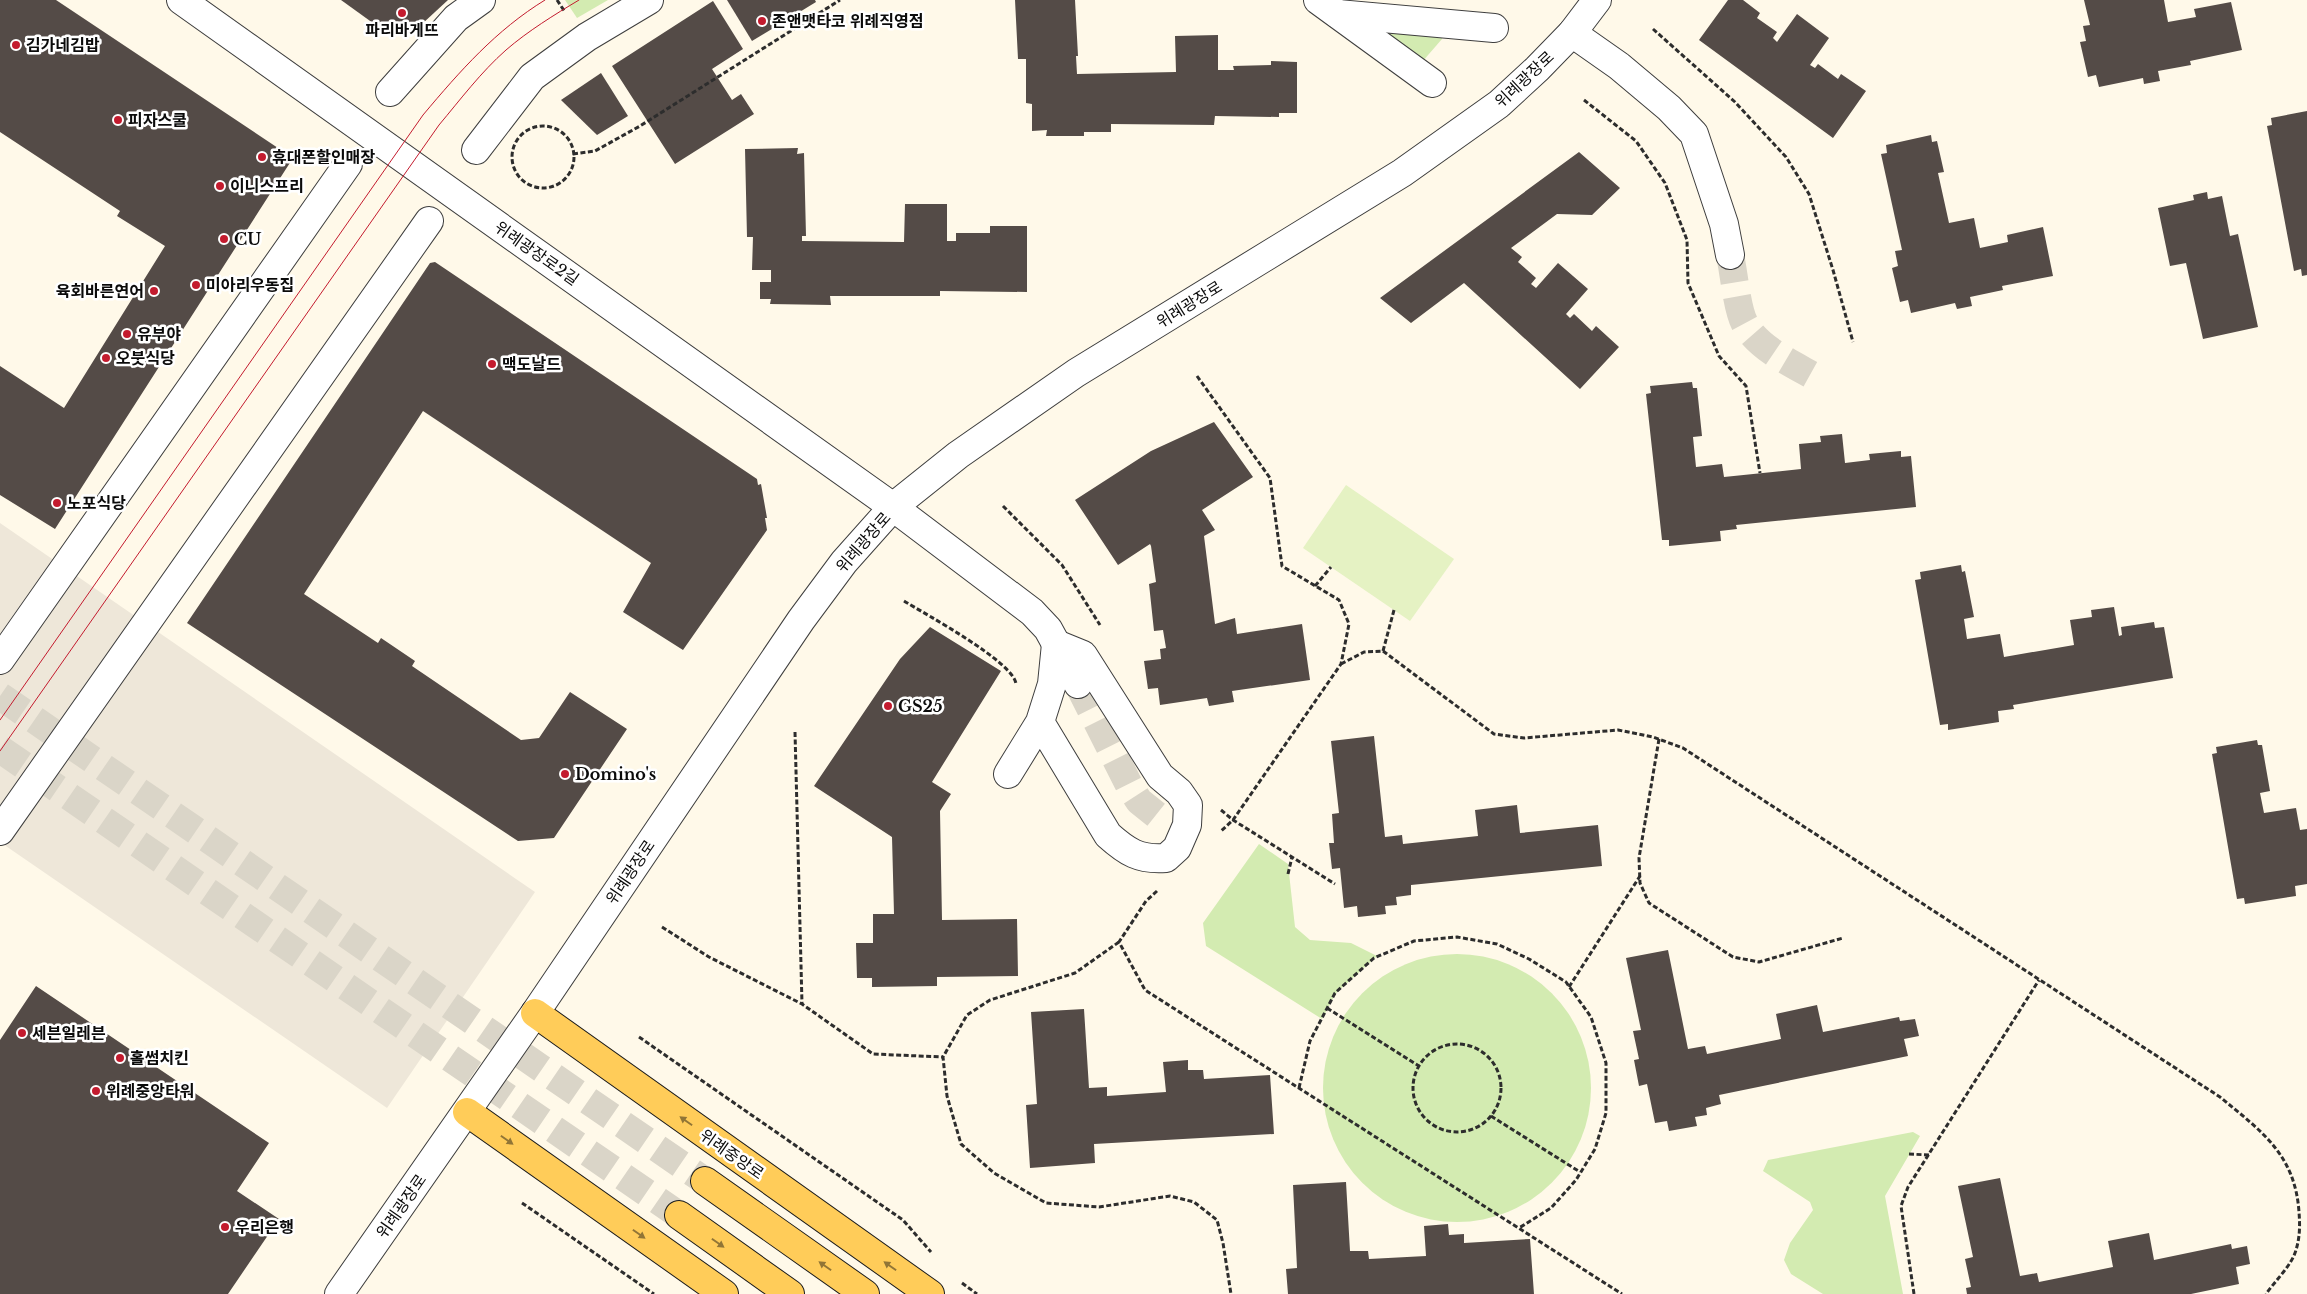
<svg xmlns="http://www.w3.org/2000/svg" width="2307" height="1294" font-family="'Libre Baskerville','Noto Sans KR',serif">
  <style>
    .green { fill: #d3ebb1 }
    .pitch { fill: #e5f2c3 }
    .plaza { fill: #eee7d9 }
    .building { fill: #544b47 }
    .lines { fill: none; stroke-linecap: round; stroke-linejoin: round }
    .minor-tunnel { stroke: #dad5c8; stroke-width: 28; stroke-dasharray: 28 14; stroke-linecap: butt }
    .major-tunnel { stroke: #dad5c8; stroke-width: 28; stroke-dasharray: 28 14; stroke-linecap: butt }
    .minor-casing { stroke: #3e3e3e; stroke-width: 30 }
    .major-casing { stroke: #1c1c1c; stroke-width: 30 }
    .path { stroke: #2d2d2d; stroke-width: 3; stroke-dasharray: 5 2.5; stroke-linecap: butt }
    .minor { stroke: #fff; stroke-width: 28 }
    .major { stroke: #ffcc59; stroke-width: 28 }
    .tram { stroke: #c31b2e; stroke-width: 1 }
    .oneway { fill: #917536 }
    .poi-dot { fill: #c31b2e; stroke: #fff; stroke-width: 2 }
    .labels { text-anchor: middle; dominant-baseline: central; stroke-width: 5; stroke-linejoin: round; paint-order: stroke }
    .poi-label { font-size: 16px; font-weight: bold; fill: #0b0b0b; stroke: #fff; text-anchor: start }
    .street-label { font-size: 16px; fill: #0b0b0b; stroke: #fff }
  </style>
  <rect width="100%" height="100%" fill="#fff9e9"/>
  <g class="green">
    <path d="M 565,0 L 608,0 L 577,18 Z"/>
    <path d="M 1376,30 L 1443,33 L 1442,39 L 1422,62 Z"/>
    <path d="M 1259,844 L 1288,864 L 1295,927 L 1310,940 L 1351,943 L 1377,956 L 1336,993 L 1322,1019 L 1206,946 L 1203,923 Z"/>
    <circle cx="1457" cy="1088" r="134"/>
    <path d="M 1913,1132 L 1920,1136 L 1885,1196 L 1903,1294 L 1823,1294 L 1791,1274 L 1784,1260 L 1790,1243 L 1813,1210 L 1810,1202 L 1763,1171 L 1768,1160 Z"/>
  </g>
  <path class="pitch" d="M 1346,485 L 1454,559 L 1410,621 L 1303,548 Z"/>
  <path class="plaza" d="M 0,523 L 535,892 L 387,1108 L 0,842 Z"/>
  <g class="building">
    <path d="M 0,0 L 56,0 L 293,158 L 55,529 L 0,495 L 0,366 L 64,408 L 165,246 L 117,216 L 120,211 L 0,132 Z"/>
    <path d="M 341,0 L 448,0 L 422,24 L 384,31 Z"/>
    <path d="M 727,0 L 815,0 L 816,2 L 752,41 Z"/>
    <path d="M 1015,0 L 1075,0 L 1078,56 L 1076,56 L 1077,74 L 1176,72 L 1175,36 L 1218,35 L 1218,70 L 1234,70 L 1233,66 L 1271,65 L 1271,61 L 1297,62 L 1297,113 L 1279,113 L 1279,117 L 1215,116 L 1214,125 L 1111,124 L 1111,132 L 1084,132 L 1084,136 L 1046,136 L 1047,130 L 1032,131 L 1032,104 L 1026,103 L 1026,59 L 1018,59 Z"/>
    <path d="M 1728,0 L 1743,0 L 1760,13 L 1757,18 L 1777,32 L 1773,38 L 1777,42 L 1797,14 L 1829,38 L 1810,65 L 1815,68 L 1818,64 L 1838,79 L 1841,74 L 1866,91 L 1833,138 L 1699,40 Z"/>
    <path d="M 2084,0 L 2164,0 L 2168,22 L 2196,17 L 2194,9 L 2231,2 L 2242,50 L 2190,61 L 2191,65 L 2158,71 L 2160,81 L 2144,84 L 2143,78 L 2099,87 L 2096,75 L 2088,77 L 2080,42 L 2086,41 L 2083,26 L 2090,25 Z"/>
    <path d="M 713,1 L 743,49 L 712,69 L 732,100 L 741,94 L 754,114 L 675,164 L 612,66 Z"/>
    <path d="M 601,73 L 628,116 L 597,135 L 561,100 Z"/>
    <path d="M 2307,111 L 2307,275 L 2302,276 L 2301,269 L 2294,271 L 2267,126 L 2272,125 L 2271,118 Z"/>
    <path d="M 1931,135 L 1932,142 L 1937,141 L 1944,172 L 1938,173 L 1949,223 L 1974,218 L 1980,248 L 2008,242 L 2007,235 L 2043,227 L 2053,276 L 2002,286 L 2003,290 L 1970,297 L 1972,306 L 1957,309 L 1955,303 L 1911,313 L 1908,300 L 1900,302 L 1892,268 L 1898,266 L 1895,251 L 1902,250 L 1881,154 L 1887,153 L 1886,145 Z"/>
    <path d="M 798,148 L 797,154 L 804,153 L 806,236 L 802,236 L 802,241 L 904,242 L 905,204 L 947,204 L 947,241 L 956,241 L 956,233 L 990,233 L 990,226 L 1027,226 L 1027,292 L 940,291 L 940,296 L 830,296 L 831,305 L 770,304 L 771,299 L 760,299 L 760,282 L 771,282 L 771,270 L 752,270 L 753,237 L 747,237 L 745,149 Z"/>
    <path d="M 1579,152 L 1620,188 L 1592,215 L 1557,214 L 1511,248 L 1522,257 L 1518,262 L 1536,278 L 1531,284 L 1536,288 L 1558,263 L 1588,289 L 1566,314 L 1570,318 L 1574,314 L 1592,331 L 1596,326 L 1619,347 L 1580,389 L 1464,283 L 1411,323 L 1380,298 Z"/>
    <path d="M 2207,192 L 2208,199 L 2222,196 L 2230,236 L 2238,234 L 2258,327 L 2203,339 L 2186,263 L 2170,266 L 2158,208 L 2194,200 L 2193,195 Z"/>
    <path d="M 435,262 L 757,479 L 758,485 L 761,484 L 767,518 L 765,518 L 767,530 L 683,650 L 623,612 L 651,563 L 423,411 L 304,594 L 378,643 L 381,638 L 415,661 L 412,666 L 521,740 L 539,738 L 570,692 L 627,729 L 554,838 L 518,841 L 187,623 L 430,263 Z"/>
    <path d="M 1692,382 L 1693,388 L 1697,388 L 1702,436 L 1693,437 L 1696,467 L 1722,464 L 1724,477 L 1801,469 L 1799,444 L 1821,442 L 1820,436 L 1842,434 L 1845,463 L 1870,460 L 1869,454 L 1901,451 L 1901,457 L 1911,456 L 1916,507 L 1736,525 L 1737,529 L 1720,531 L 1721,541 L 1669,546 L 1669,540 L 1662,540 L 1646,394 L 1651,393 L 1650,386 Z"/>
    <path d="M 1214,422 L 1253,477 L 1202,510 L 1215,530 L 1204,536 L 1215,624 L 1235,618 L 1237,634 L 1302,624 L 1310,680 L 1232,691 L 1234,702 L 1209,706 L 1207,698 L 1160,705 L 1158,688 L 1148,689 L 1144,661 L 1161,659 L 1160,649 L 1166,648 L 1163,630 L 1154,631 L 1149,584 L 1156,582 L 1151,546 L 1150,544 L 1118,565 L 1075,500 L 1151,451 Z"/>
    <path d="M 1961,565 L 1962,572 L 1965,571 L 1974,617 L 1964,619 L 1967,639 L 2000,634 L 2004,657 L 2074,645 L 2070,620 L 2092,617 L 2091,610 L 2114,607 L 2119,636 L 2122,635 L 2121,627 L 2154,622 L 2155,628 L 2164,627 L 2173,678 L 2013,705 L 2014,709 L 1998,711 L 1999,722 L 1948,730 L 1948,724 L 1940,725 L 1915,580 L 1921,579 L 1920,572 Z"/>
    <path d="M 930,627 L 1001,671 L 932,782 L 951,794 L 940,811 L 942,920 L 1017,919 L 1018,976 L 937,977 L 937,986 L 872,987 L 872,978 L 857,978 L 856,943 L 873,943 L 873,914 L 894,914 L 892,837 L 814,786 L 900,659 Z"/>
    <path d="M 1374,736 L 1385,837 L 1402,835 L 1403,844 L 1478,836 L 1475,810 L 1517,805 L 1520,833 L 1598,825 L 1602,866 L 1411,885 L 1411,895 L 1396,897 L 1397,905 L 1385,906 L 1386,914 L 1358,917 L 1357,906 L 1344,908 L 1340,868 L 1332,869 L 1329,843 L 1334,843 L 1332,814 L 1339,813 L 1331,741 Z"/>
    <path d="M 2257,740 L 2258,745 L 2262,745 L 2270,791 L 2260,793 L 2264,813 L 2296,808 L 2300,830 L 2307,829 L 2307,884 L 2295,886 L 2296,896 L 2245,904 L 2244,898 L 2237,899 L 2212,754 L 2217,753 L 2216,747 Z"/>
    <path d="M 1668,950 L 1688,1049 L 1705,1046 L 1707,1054 L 1781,1039 L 1776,1014 L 1817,1005 L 1823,1032 L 1899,1017 L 1900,1021 L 1915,1019 L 1919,1036 L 1904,1039 L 1908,1056 L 1719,1095 L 1721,1104 L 1706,1108 L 1707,1115 L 1695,1117 L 1697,1126 L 1669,1131 L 1667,1121 L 1655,1123 L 1647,1084 L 1639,1086 L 1634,1060 L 1639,1059 L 1633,1031 L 1641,1030 L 1626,958 Z"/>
    <path d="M 36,986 L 269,1143 L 237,1191 L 279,1219 L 228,1294 L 0,1294 L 0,1040 Z"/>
    <path d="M 1084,1009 L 1089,1088 L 1107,1087 L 1107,1096 L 1166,1092 L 1163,1062 L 1188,1060 L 1188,1070 L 1203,1070 L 1204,1079 L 1270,1075 L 1274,1134 L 1094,1144 L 1095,1163 L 1030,1168 L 1026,1105 L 1037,1104 L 1031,1012 Z"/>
    <path d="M 2000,1178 L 2020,1276 L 2037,1273 L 2039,1282 L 2113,1267 L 2108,1241 L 2149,1233 L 2154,1260 L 2231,1244 L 2232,1249 L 2247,1246 L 2250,1264 L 2236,1267 L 2239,1284 L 2191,1294 L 1967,1294 L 1966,1288 L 1971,1287 L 1965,1259 L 1973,1257 L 1958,1186 Z"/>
    <path d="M 1346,1182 L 1350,1251 L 1368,1251 L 1369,1259 L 1426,1256 L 1424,1226 L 1448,1224 L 1449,1235 L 1464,1234 L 1464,1243 L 1530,1239 L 1534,1294 L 1288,1294 L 1286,1269 L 1297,1268 L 1293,1185 Z"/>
  </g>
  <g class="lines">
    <g class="minor-tunnel">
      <path d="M 1730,255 C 1734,273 1737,310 1745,324 C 1759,349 1793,364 1817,378"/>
      <path d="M 1078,684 L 1130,787 L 1139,801 L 1164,821"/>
    </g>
    <g class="major-tunnel">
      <path d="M 0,696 L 705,1181"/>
      <path d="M 0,749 L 679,1215"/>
    </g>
    <defs>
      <g id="minor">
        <path d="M 181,0 L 893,507 L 1032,612 L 1048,629 L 1078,684"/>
        <path d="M 1318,0 L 1432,83"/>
        <path d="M 1338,14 L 1494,28"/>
        <path d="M 1572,33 L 1619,66 L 1669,108 L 1694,134 L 1724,224 L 1730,255"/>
        <path d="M 390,92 L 456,18 L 481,0"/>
        <path d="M 476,150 L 532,77 L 587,37 L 649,0"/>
        <path d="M 0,660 L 348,164"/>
        <path d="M 1008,774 L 1040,722 L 1052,684 L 1056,644 L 1083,655 L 1160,776 L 1179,792 L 1188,805 L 1187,825 L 1177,848 L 1166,858 C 1139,860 1127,852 1108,835 L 1040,722"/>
        <path d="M 0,831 L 429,221"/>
        <path d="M 339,1294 L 535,1013 L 801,620 L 844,562 L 893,507 L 958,455 L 1076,373 L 1402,173 L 1499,104 L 1537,69 L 1572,33 L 1597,0"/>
      </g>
      <g id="major">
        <path d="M 535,1013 L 930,1294"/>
        <path d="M 467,1112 L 724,1294"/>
        <path d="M 705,1181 L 865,1294"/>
        <path d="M 679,1215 L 790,1294"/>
      </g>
    </defs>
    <use href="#minor" class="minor-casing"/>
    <use href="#major" class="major-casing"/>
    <g class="path">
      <path d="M 557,0 L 565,12"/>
      <path d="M 1653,29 L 1735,102 L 1786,157 L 1809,194 L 1833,270 L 1853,342"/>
      <path d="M 1584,100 L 1636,141 L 1665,183 L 1687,240 L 1688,283 L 1719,356 L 1746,386 L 1760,473"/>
      <circle cx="543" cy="157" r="31"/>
      <path d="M 573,154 L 595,151 L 640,126 L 840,0"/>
      <path d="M 1197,376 L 1270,478 L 1282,566 L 1339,600 L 1349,624 L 1341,664 L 1233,820 L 1220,832"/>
      <path d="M 1003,506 L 1062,565 L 1100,625"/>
      <path d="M 1315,586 L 1331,567"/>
      <path d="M 904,601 C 925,614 1014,662 1016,684"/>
      <path d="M 1383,651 L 1394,610"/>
      <path d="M 1341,664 L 1364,652 L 1383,651 L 1494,734 L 1524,738 L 1618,730 L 1653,737 L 1683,748 L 2220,1097 C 2261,1131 2295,1154 2299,1212 C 2300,1225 2300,1237 2296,1250 C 2292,1265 2275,1281 2266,1294"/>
      <path d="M 795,732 L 802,1004"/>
      <path d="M 1659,739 L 1639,858 L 1640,883 L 1649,903 L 1733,957 L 1759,962 L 1843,938"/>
      <path d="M 1221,810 L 1233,820 L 1335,884"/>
      <path d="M 1288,874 L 1292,857"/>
      <path d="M 1157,891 L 1146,901 L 1119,942 L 1145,990 L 1622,1294"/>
      <path d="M 662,927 L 709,957 L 802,1004 L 873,1054 L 943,1057"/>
      <path d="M 1119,942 L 1075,973 L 990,1000 L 967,1015 L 943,1057 L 947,1096 L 961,1144 L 994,1173 L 1046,1203 L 1099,1207 L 1170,1196 L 1194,1202 L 1217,1220 L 1223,1243 L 1231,1294"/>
      <path d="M 1569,987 L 1640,876"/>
      <path d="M 1327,1008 L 1419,1066"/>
      <path d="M 639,1037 L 903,1220 L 931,1252"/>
      <circle cx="1457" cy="1088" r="44"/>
      <path d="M 1299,1088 L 1310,1041 L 1335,993 L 1374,958 L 1414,941 L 1457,937 L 1497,944 L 1529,959 L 1566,982 L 1591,1017 L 1606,1063 L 1606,1113 L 1595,1149 L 1576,1180 L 1551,1208 L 1519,1228"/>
      <path d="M 1491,1116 L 1580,1172"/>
      <path d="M 1909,1154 L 1929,1155"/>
      <path d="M 522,1203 L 654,1294"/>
      <path d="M 962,1283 L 977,1294"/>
      <path d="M 1914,1294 L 1901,1206 L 1908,1187 L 2039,980"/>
    </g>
    <use href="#minor" class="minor"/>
    <use href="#major" class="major"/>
    <g class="tram">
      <path d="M 0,720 L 423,115 C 460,71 496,30 545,0"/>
      <path d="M 0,751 L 439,125 C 460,100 481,72 506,50 C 528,31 554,15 579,0"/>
    </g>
  </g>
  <defs><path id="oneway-solid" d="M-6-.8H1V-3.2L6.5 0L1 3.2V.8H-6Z" transform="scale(1.25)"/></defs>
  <g class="oneway">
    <use href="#oneway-solid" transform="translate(686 1121) rotate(-145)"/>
    <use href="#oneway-solid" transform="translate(507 1140) rotate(35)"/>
    <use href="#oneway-solid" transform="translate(639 1234) rotate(35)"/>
    <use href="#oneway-solid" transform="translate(718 1243) rotate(35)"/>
    <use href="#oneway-solid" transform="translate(825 1266) rotate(-145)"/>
    <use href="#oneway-solid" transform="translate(890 1266) rotate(-145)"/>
  </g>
  <g class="poi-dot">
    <circle cx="402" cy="13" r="5"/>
    <circle cx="762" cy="21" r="5"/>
    <circle cx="16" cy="45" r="5"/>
    <circle cx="118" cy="120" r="5"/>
    <circle cx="262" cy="157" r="5"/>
    <circle cx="220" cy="186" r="5"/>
    <circle cx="224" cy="239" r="5"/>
    <circle cx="196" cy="285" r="5"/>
    <circle cx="154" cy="291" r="5"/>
    <circle cx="127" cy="334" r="5"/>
    <circle cx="106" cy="358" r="5"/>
    <circle cx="492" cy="364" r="5"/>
    <circle cx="57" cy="503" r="5"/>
    <circle cx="888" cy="706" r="5"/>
    <circle cx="565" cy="774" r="5"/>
    <circle cx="22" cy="1033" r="5"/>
    <circle cx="120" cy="1058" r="5"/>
    <circle cx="96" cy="1091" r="5"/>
    <circle cx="225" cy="1227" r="5"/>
  </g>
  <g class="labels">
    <g class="poi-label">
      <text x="772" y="21">존앤맷타코 위례직영점</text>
      <text x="402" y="30" text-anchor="middle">파리바게뜨</text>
      <text x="26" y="45">김가네김밥</text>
      <text x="128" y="120">피자스쿨</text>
      <text x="272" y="157">휴대폰할인매장</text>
      <text x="230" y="186">이니스프리</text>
      <text x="234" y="239">CU</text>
      <text x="206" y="285">미아리우동집</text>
      <text x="144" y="291" text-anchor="end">육회바른연어</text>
      <text x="137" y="334">유부야</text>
      <text x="116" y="358">오붓식당</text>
      <text x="502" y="364">맥도날드</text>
      <text x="67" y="503">노포식당</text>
      <text x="898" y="706">GS25</text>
      <text x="575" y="774">Domino's</text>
      <text x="32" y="1033">세븐일레븐</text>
      <text x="130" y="1058">홀썸치킨</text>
      <text x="106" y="1091">위례중앙타워</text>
      <text x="235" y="1227">우리은행</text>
    </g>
    <g class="street-label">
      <text transform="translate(1524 79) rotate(-43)">위례광장로</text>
      <text transform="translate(537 253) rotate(35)">위례광장로2길</text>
      <text transform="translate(1189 304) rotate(-32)">위례광장로</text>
      <text transform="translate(863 542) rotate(-49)">위례광장로</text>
      <text transform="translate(630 872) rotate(-56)">위례광장로</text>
      <text transform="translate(732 1154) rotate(35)">위례중앙로</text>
      <text transform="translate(401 1206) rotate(-55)">위례광장로</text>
    </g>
  </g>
</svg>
